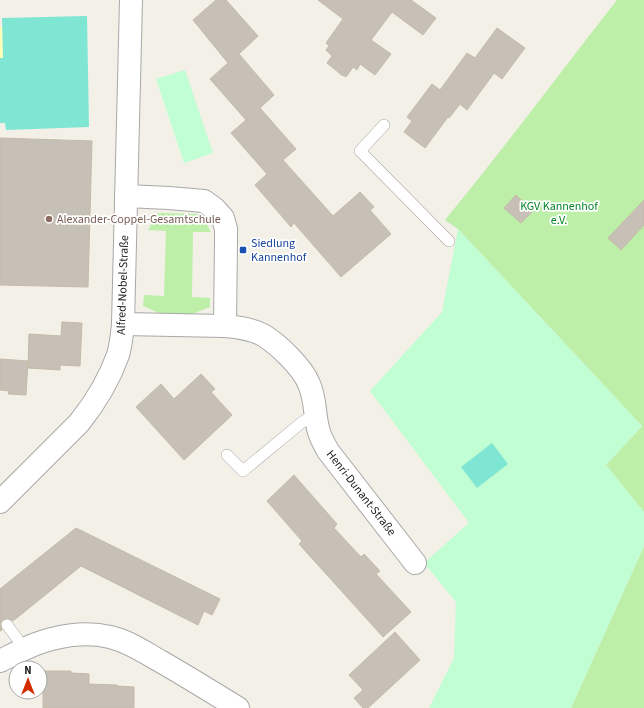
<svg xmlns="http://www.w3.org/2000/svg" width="644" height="708" font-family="'Source Sans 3',sans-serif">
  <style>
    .grass { fill: #bdefa9 }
    .sand { fill: #ffffb7 }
    .park { fill: #c2fed3 }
    .pitch { fill: #7fe6d4 }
    .building { fill: #c7c0b6; stroke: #c5baa7 }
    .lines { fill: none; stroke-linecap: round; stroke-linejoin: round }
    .service-casing { stroke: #a8a8a8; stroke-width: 12 }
    .minor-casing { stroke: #a8a8a8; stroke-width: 24 }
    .service { stroke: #fff; stroke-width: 11 }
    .minor { stroke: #fff; stroke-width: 22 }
    .education-dot { fill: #8d6e63; stroke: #fff; stroke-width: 1.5 }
    .transit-dot { fill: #1a4fb4; stroke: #fff; stroke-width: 1.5 }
    .labels { text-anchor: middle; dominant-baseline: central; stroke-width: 3.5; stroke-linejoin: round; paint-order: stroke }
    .park-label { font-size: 12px; fill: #048429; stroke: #fff }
    .education-label { font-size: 12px; fill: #785e54; stroke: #fff; text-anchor: start }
    .transit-label { font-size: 12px; fill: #164399; stroke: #fff; text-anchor: start }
    .street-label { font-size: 12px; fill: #212121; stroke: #fff }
  </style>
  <rect width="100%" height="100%" fill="#f2f0e7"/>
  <g class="grass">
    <path d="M 617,0 L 644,0 L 644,512 L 606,465 L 642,426 L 458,229 L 445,220 C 504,148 560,73 617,0 Z"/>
    <path d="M 158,213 L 201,214 L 211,232 L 193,232 L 192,297 L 210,298 L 210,307 L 187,316 L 166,316 L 143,306 L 144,295 L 164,296 L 166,231 L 148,230 Z"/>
    <path d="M 644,546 L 644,708 L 571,708 Z"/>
  </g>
  <path class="sand" d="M 0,27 L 2,27 L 3,58 L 0,58 Z"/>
  <g class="park">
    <path d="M 185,70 L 213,153 L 184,163 L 156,79 Z"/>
    <path d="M 458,229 L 642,426 L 606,465 L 644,512 L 644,546 L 571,708 L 429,708 L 454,658 L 456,602 L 424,563 L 469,523 L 370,391 L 442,312 Z"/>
  </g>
  <g class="pitch">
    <path d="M 87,16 L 89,127 L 6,130 L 5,123 L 0,123 L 0,58 L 3,58 L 2,18 Z"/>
    <path d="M 492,443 L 508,464 L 477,488 L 461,467 Z"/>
  </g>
  <g class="building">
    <path d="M 216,0 L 226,0 L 258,36 L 239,54 L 274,95 L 260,108 L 296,149 L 283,160 L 333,216 L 360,192 L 374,207 L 370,210 L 391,234 L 341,277 L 294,223 L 291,227 L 255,185 L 267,174 L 231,133 L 246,120 L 210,79 L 228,63 L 193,20 Z"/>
    <path d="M 318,0 L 411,0 L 436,18 L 423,35 L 392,12 L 371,40 L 391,54 L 375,75 L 360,64 L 357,70 L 353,67 L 346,77 L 343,75 L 343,76 L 327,63 L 332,56 L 326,50 L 329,46 L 326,43 L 343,19 Z"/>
    <path d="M 497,28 L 525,48 L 502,79 L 494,73 L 467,110 L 460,104 L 449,118 L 448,117 L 425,148 L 404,132 L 412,121 L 407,117 L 432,84 L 440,90 L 467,53 L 475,58 Z"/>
    <path d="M 0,138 L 92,141 L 88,287 L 0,285 Z"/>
    <path d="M 516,195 L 533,211 L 521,223 L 504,208 Z"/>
    <path d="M 644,200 L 644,225 L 621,250 L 608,238 Z"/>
    <path d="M 62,322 L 82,323 L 80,366 L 60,365 L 60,370 L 28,368 L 29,334 L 61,336 Z"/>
    <path d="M 0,359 L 28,361 L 26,395 L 8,394 L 9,391 L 0,390 Z"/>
    <path d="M 201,374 L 215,389 L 211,392 L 232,415 L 184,460 L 136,407 L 161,384 L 174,399 Z"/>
    <path d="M 294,475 L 337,524 L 334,528 L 361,557 L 364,554 L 380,571 L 376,574 L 411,612 L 383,637 L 299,544 L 302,541 L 267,501 Z"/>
    <path d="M 76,528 L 220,599 L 212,615 L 204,611 L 198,625 L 81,566 L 13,621 L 10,619 L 7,618 L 3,620 L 1,622 L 0,625 L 2,630 L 0,631 L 0,589 Z"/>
    <path d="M 395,632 L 420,660 L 368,708 L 363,708 L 354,698 L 363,690 L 349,675 Z"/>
    <path d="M 43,671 L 71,671 L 71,673 L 89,674 L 89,684 L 117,685 L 117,686 L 134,687 L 134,708 L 43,708 Z"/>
  </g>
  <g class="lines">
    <defs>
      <g id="service">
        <path d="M 384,125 L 360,151 L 449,241"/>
        <path d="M 227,455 L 243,471 L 301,423 L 315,414"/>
        <path d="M 7,625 L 25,649"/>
      </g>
      <g id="minor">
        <path d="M 126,196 L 169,198 L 204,201 L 215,209 L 223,218 L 226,229 L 226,240 L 225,326"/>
        <path d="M 123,324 L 225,326 C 237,327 252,329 263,335 C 278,344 303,368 309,384 C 316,399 314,416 319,432 C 321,439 325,445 328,451 L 415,563"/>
        <path d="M 0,502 L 79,423 C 95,403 109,380 118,355 C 121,345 122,334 123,324 L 131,0"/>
        <path d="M 0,661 C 18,652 36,642 56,638 C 73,634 93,633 110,637 C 128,641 144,652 160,661 C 186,676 212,692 238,708"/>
      </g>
    </defs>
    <use href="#service" class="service-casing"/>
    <use href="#minor" class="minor-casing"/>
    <use href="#service" class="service"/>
    <use href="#minor" class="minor"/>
  </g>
  <circle class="education-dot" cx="49" cy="219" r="4"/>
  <rect class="transit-dot" x="239" y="246" width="8" height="8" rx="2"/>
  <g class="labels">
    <g class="park-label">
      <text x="559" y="206">KGV Kannenhof<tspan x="559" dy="14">e.V.</tspan></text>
    </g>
    <g class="education-label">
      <text x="57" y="219">Alexander-Coppel-Gesamtschule</text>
    </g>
    <g class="transit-label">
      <text x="251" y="243">Siedlung<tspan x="251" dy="14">Kannenhof</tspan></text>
    </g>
    <g class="street-label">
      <text transform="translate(123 285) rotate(-88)">Alfred-Nobel-Straße</text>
      <text transform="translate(361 493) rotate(52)">Henri-Dunant-Straße</text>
    </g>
  </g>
  <g transform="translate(28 680)"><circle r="19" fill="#ffffff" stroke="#a6a6a6"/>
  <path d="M0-3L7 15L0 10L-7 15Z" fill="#d12c00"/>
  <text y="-6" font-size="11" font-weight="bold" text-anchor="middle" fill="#212121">N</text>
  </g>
</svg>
